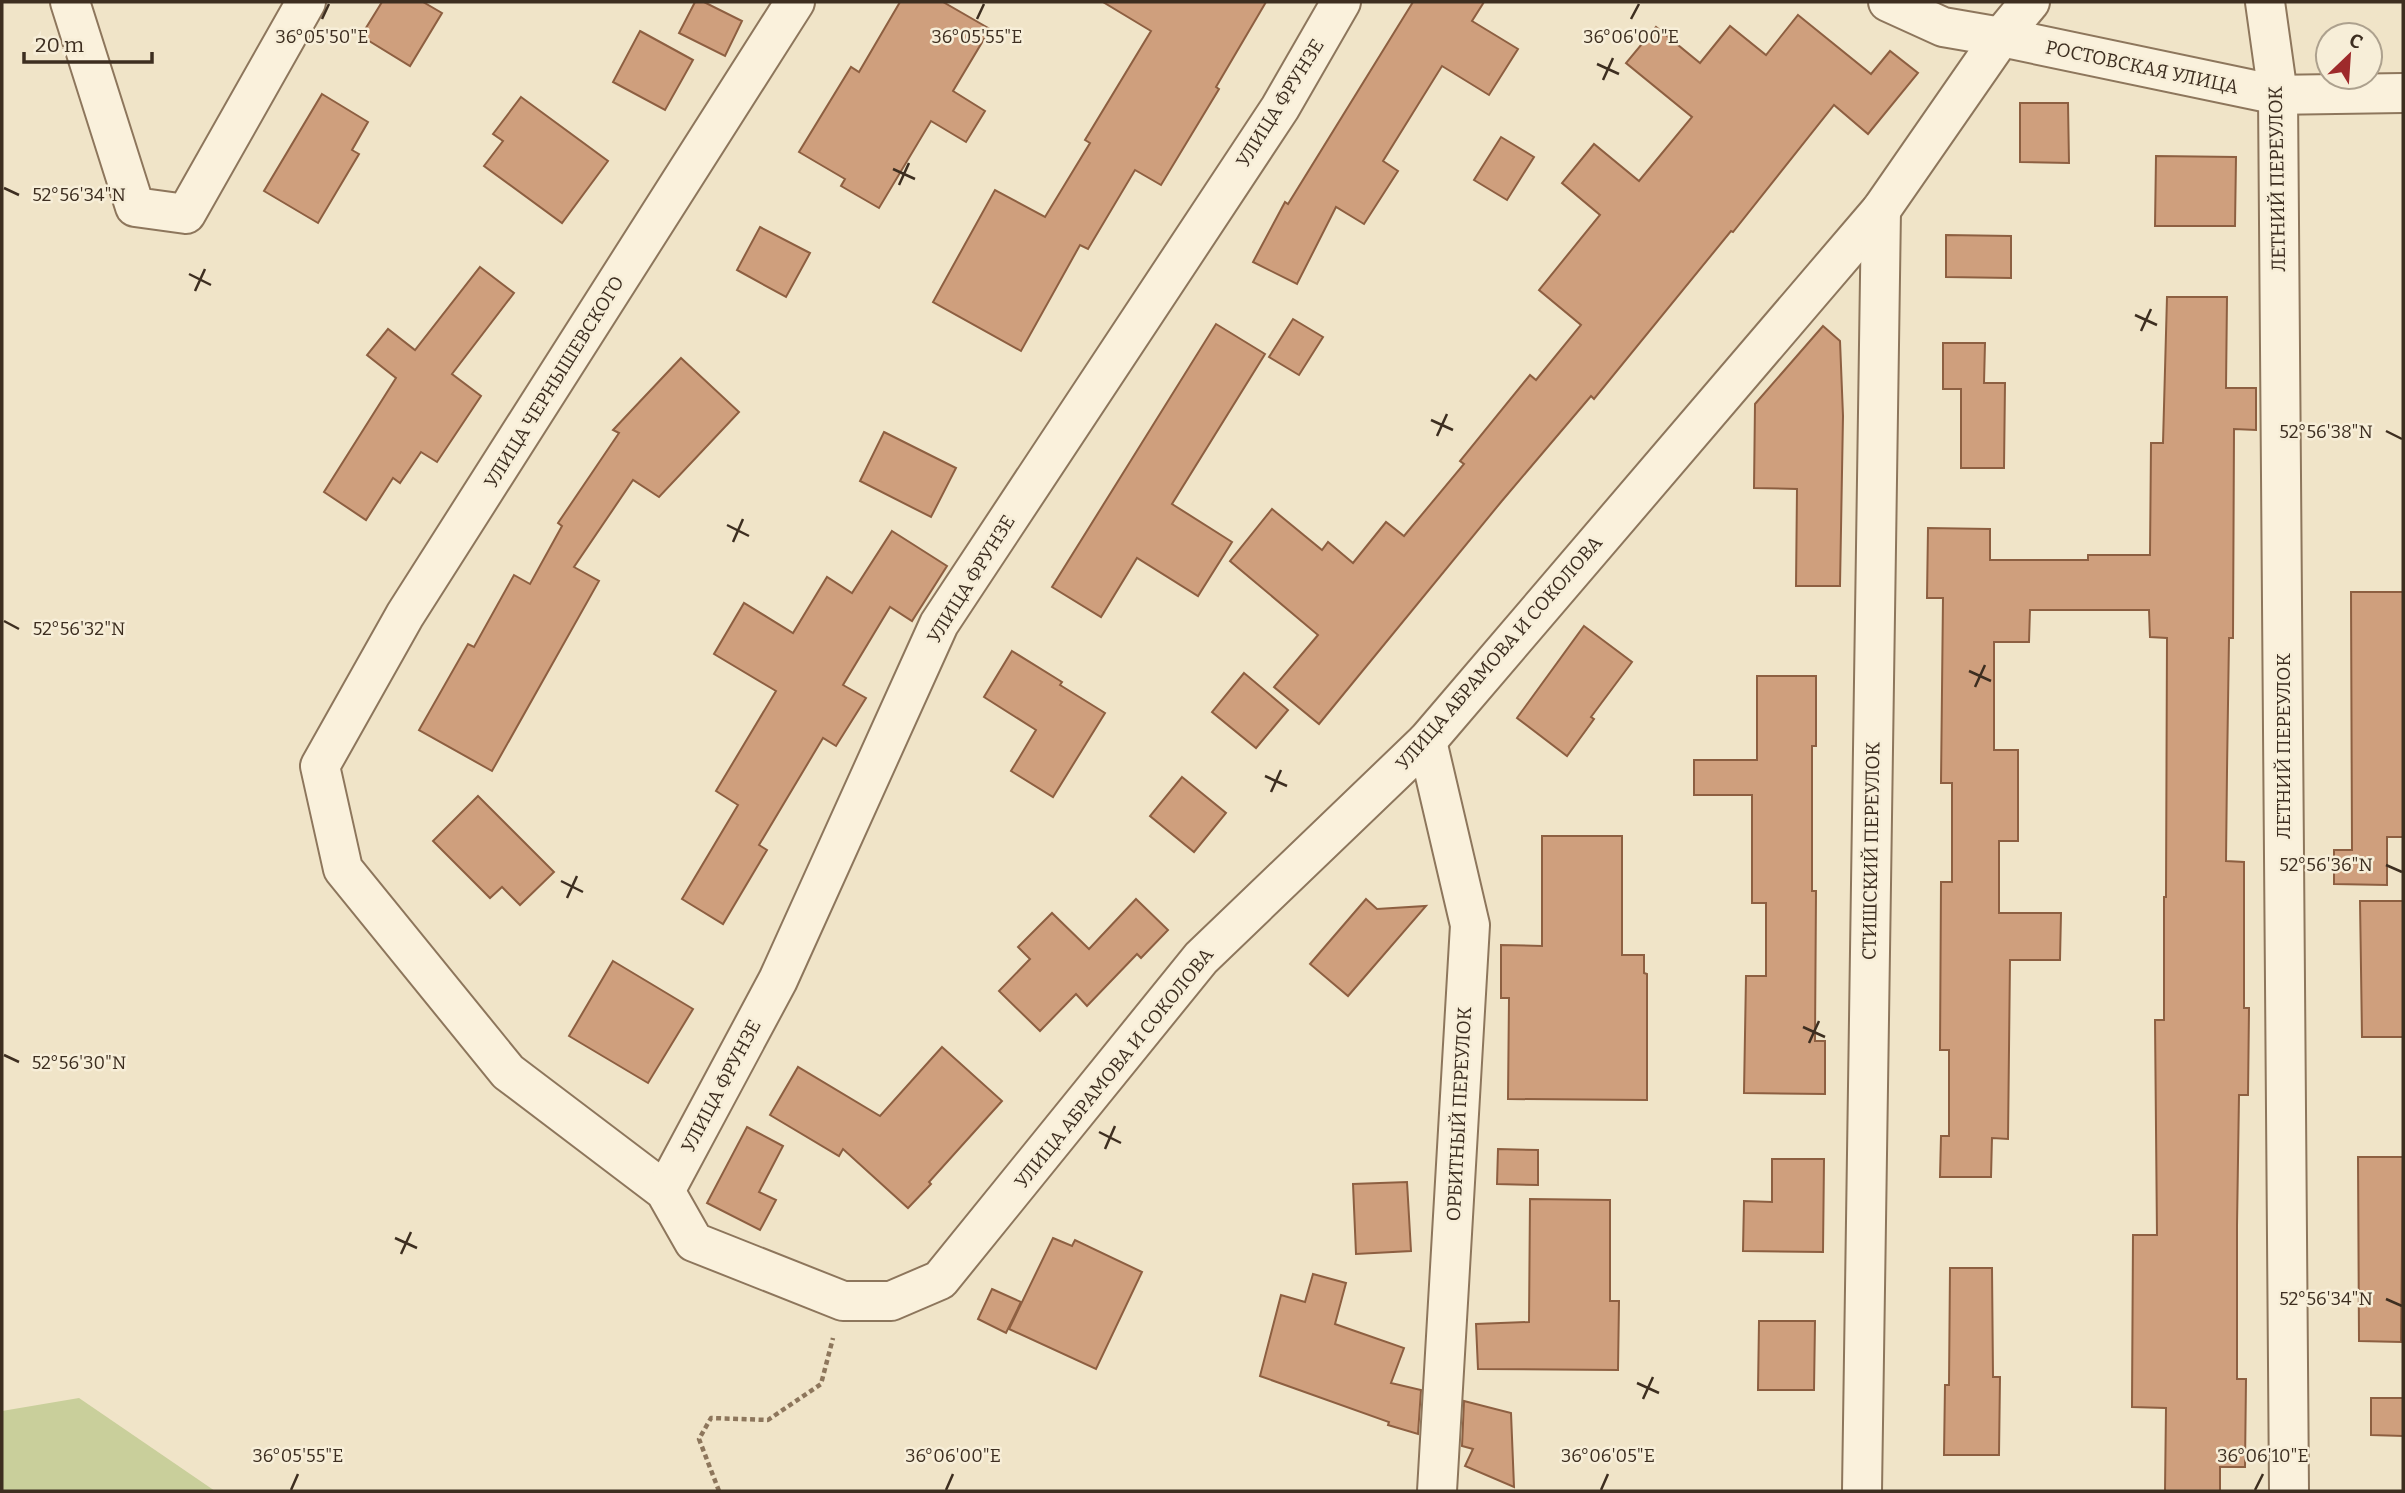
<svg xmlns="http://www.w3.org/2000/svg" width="2405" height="1493" font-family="Bitter,serif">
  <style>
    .green { fill: #c9cf9b }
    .building { fill: #cf9f7d; stroke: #8d5f41; stroke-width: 2 }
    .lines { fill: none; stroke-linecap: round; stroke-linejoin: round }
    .minor-casing { stroke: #8d765c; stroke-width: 42 }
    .path { stroke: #8d765c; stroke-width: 4.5; stroke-dasharray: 5 3.5; stroke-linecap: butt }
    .minor { stroke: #faf1dc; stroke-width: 38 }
    .ticks { fill: none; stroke: #3d2e20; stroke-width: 2.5 }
    .labels { text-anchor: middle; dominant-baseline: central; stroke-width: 5; stroke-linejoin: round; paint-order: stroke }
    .street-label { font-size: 19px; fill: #3d2e20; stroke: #f7eed8 }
    .ticks-label { font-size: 18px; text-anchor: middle; fill: #3d2e20; stroke: #f7eed8; stroke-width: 5; stroke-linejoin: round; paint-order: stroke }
  </style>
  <rect width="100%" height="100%" fill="#f0e4c8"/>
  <path class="green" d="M 79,1398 L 215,1491 L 2,1491 L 2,1411 Z"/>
  <g class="building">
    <path d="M 382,2 L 423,2 L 442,13 L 410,66 L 361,36 Z"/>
    <path d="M 695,2 L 704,2 L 742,21 L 725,56 L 679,33 Z"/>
    <path d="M 900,2 L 943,2 L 990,29 L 953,91 L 985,111 L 966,142 L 931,121 L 879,208 L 841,186 L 845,179 L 799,152 L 851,67 L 859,72 Z"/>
    <path d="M 1103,2 L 1266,2 L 1216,87 L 1219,89 L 1161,185 L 1135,170 L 1088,249 L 1080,245 L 1021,351 L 933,302 L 995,190 L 1045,217 L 1090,143 L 1085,140 L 1151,31 Z"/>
    <path d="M 1413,2 L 1484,2 L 1472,21 L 1518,49 L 1489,95 L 1442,66 L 1383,161 L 1398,171 L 1364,224 L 1336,207 L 1297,284 L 1253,262 L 1285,202 L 1288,204 Z"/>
    <path d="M 1798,15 L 1871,74 L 1890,51 L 1918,73 L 1868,134 L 1834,105 L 1733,232 L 1731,231 L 1594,399 L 1591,396 L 1501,502 L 1319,724 L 1274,687 L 1318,635 L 1230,561 L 1272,509 L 1322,550 L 1328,542 L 1353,563 L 1386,522 L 1404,536 L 1464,464 L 1460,461 L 1530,375 L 1536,380 L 1581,325 L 1539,290 L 1600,215 L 1562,183 L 1594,144 L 1639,181 L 1692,117 L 1626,63 L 1656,27 L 1700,63 L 1730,26 L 1766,55 Z"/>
    <path d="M 640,31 L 693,60 L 665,110 L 613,82 Z"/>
    <path d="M 322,94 L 368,122 L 352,150 L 359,154 L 318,223 L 264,191 Z"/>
    <path d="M 521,97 L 608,161 L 562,223 L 484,166 L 503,141 L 493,134 Z"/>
    <path d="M 2020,103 L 2068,103 L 2069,163 L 2020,162 Z"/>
    <path d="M 1501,137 L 1534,157 L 1507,200 L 1474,180 Z"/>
    <path d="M 2156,156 L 2236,157 L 2235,226 L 2155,226 Z"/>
    <path d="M 760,227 L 810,253 L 786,297 L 737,270 Z"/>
    <path d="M 1946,235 L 2011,236 L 2011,278 L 1946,277 Z"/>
    <path d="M 480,267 L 514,293 L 452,374 L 481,396 L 437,462 L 421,452 L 400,483 L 393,478 L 366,520 L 324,492 L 396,378 L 367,355 L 388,329 L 415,350 Z"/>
    <path d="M 2167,297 L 2227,297 L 2226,388 L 2256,388 L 2256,430 L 2234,429 L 2233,638 L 2229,638 L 2227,771 L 2226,861 L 2244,862 L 2244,1008 L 2249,1008 L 2248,1095 L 2239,1095 L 2237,1225 L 2237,1379 L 2246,1379 L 2245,1467 L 2220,1467 L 2220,1491 L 2165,1491 L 2166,1408 L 2132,1407 L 2133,1235 L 2157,1235 L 2155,1020 L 2164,1020 L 2164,897 L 2166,897 L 2167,638 L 2150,637 L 2149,610 L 2030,610 L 2029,642 L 1994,642 L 1994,750 L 2018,750 L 2018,841 L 1999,841 L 1999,913 L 2061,913 L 2060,960 L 2010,960 L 2008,1139 L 1992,1138 L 1991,1177 L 1940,1177 L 1941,1136 L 1949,1136 L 1949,1050 L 1940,1050 L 1941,882 L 1952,882 L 1952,783 L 1941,783 L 1943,598 L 1927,598 L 1928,528 L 1990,529 L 1990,560 L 2088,560 L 2088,555 L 2150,555 L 2151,443 L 2163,443 Z"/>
    <path d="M 1293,319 L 1323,337 L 1299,375 L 1269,357 Z"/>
    <path d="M 1216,324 L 1265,354 L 1172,504 L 1232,542 L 1198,596 L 1137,558 L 1101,617 L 1052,587 Z"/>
    <path d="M 1823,326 L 1840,341 L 1843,416 L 1840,586 L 1796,586 L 1797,489 L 1754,488 L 1755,404 Z"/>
    <path d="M 1943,343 L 1985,343 L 1984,383 L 2005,383 L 2004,468 L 1961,468 L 1961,389 L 1943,389 Z"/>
    <path d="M 681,358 L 739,412 L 659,497 L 633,480 L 574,567 L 599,581 L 492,771 L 419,730 L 468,644 L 474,647 L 514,575 L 530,584 L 562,526 L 558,523 L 619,433 L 613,430 Z"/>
    <path d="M 884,432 L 956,468 L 931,517 L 860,481 Z"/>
    <path d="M 892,531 L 947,566 L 912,621 L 890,607 L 843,685 L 866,698 L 836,746 L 823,738 L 759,845 L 767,850 L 723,924 L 682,899 L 738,805 L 716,791 L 776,691 L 714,654 L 744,603 L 793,633 L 827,577 L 852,593 Z"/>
    <path d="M 2351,592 L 2403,592 L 2403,837 L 2387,837 L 2387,885 L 2334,884 L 2334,850 L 2352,850 Z"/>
    <path d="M 1584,626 L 1632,662 L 1591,717 L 1594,719 L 1567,756 L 1517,718 Z"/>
    <path d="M 1012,651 L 1062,682 L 1060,685 L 1105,713 L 1053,797 L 1011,771 L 1036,730 L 984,697 Z"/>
    <path d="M 1244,673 L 1288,710 L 1256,748 L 1212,712 Z"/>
    <path d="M 1757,676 L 1816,676 L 1816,746 L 1812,746 L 1812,891 L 1816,891 L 1815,1041 L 1825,1041 L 1825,1094 L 1744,1093 L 1746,976 L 1766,976 L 1766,903 L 1752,903 L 1752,795 L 1694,795 L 1694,760 L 1757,760 Z"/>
    <path d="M 1182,777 L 1226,813 L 1194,852 L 1150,816 Z"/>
    <path d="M 478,796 L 554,872 L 520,905 L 502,887 L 490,898 L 433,841 Z"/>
    <path d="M 1542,836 L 1622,836 L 1622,955 L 1644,955 L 1644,973 L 1647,974 L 1647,1100 L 1508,1099 L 1509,998 L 1501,998 L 1501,945 L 1542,946 Z"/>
    <path d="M 1136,899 L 1168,930 L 1141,958 L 1137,954 L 1087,1006 L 1076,994 L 1040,1031 L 999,991 L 1030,959 L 1018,947 L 1052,913 L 1089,949 Z"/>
    <path d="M 1366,899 L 1377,909 L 1426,906 L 1348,996 L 1310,964 Z"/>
    <path d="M 2360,901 L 2403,901 L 2403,1037 L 2362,1037 Z"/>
    <path d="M 613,961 L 693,1009 L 648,1083 L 569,1036 Z"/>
    <path d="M 942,1047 L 1002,1101 L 929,1182 L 931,1184 L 908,1208 L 843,1149 L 839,1156 L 770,1115 L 798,1067 L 880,1116 Z"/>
    <path d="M 747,1127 L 783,1146 L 759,1192 L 776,1200 L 760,1230 L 707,1203 Z"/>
    <path d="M 1498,1149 L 1538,1150 L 1538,1185 L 1497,1184 Z"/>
    <path d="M 2358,1157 L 2403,1157 L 2401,1342 L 2359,1341 Z"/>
    <path d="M 1772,1159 L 1824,1159 L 1823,1252 L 1743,1251 L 1744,1201 L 1772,1202 Z"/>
    <path d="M 1407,1182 L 1411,1251 L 1356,1254 L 1353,1184 Z"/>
    <path d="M 1530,1199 L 1610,1200 L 1610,1301 L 1619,1301 L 1618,1370 L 1478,1369 L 1476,1324 L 1529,1322 Z"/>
    <path d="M 1053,1238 L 1072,1246 L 1075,1240 L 1142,1272 L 1096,1369 L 1009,1329 Z"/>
    <path d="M 1950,1268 L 1992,1268 L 1993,1377 L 2000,1377 L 1999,1455 L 1944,1455 L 1945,1385 L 1949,1385 Z"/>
    <path d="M 1313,1274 L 1346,1283 L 1335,1324 L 1404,1348 L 1391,1383 L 1421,1390 L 1418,1434 L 1388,1425 L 1389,1422 L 1260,1376 L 1281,1295 L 1305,1302 Z"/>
    <path d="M 992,1289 L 1021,1302 L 1006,1333 L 978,1319 Z"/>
    <path d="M 1759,1321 L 1815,1321 L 1814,1390 L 1758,1390 Z"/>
    <path d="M 2371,1398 L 2403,1398 L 2403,1436 L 2371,1435 Z"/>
    <path d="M 1464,1401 L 1511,1413 L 1514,1487 L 1465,1466 L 1473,1449 L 1462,1446 Z"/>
  </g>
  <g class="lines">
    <defs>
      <g id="minor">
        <path d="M 70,2 L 135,207 L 186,214 L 306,2"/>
        <path d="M 795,2 L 405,615 L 320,766 L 343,869 L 508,1072 L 665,1191 L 694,1242 L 843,1301 L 891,1301 L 940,1280 L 1201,958 L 1427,741 L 1881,210 L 2001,37 L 2030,2"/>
        <path d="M 1888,2 L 1943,27 L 2001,37 L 2278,95 L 2403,93"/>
        <path d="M 2265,2 L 2278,95 L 2289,1491"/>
        <path d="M 1427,741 L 1470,925 L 1437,1491"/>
        <path d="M 665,1191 L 778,980 L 939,624 L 1280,108 L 1341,2"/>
        <path d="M 1862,1491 L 1881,210"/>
      </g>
    </defs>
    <use href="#minor" class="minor-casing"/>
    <path class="path" d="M 719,1491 L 699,1439 L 711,1418 L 768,1420 L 821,1384 L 833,1338"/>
    <use href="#minor" class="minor"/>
  </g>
  <path class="ticks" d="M 322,19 L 329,4M 977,19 L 984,4M 1631,19 L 1639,4M 1597,64 L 1619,74M 1603,80 L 1613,58M 893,169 L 915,179M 899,185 L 909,163M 4,188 L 19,195M 189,274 L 211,285M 195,291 L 205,269M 2135,315 L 2157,325M 2141,331 L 2151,309M 1431,420 L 1453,430M 2386,431 L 2402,439M 1437,436 L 1447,414M 727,525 L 749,536M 733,542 L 743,519M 4,621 L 19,629M 1969,671 L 1991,681M 1975,687 L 1985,665M 1265,776 L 1287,786M 1271,792 L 1281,770M 2386,865 L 2402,872M 561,881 L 583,892M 567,898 L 577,876M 1803,1027 L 1825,1037M 1809,1043 L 1819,1021M 4,1055 L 19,1062M 1099,1132 L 1121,1143M 1105,1149 L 1115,1126M 395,1238 L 417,1248M 401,1254 L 411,1232M 2386,1299 L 2402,1306M 1637,1383 L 1659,1393M 1643,1399 L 1653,1377M 291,1490 L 298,1474M 946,1490 L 953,1474M 1601,1490 L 1608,1474M 2255,1490 L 2263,1474"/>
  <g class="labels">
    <g class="street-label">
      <text transform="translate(2142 67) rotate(12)">РОСТОВСКАЯ УЛИЦА</text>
      <text transform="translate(1280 103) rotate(-58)">УЛИЦА ФРУНЗЕ</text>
      <text transform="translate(2277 179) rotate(-91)">ЛЕТНИЙ ПЕРЕУЛОК</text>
      <text transform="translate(554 382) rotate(-58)">УЛИЦА ЧЕРНЫШЕВСКОГО</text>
      <text transform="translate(971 579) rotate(-58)">УЛИЦА ФРУНЗЕ</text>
      <text transform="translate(1499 653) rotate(-49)">УЛИЦА АБРАМОВА И СОКОЛОВА</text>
      <text transform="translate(2283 746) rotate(-90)">ЛЕТНИЙ ПЕРЕУЛОК</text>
      <text transform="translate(1871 851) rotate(-89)">СТИШСКИЙ ПЕРЕУЛОК</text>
      <text transform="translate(1114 1068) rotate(-51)">УЛИЦА АБРАМОВА И СОКОЛОВА</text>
      <text transform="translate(721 1086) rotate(-62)">УЛИЦА ФРУНЗЕ</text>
      <text transform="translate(1459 1114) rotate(-87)">ОРБИТНЫЙ ПЕРЕУЛОК</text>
    </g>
  </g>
  <g class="ticks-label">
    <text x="322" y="43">36°05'50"E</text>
    <text x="977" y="43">36°05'55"E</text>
    <text x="1631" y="43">36°06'00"E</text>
    <text x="79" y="201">52°56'34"N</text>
    <text x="2326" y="438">52°56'38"N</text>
    <text x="79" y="635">52°56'32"N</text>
    <text x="2326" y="871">52°56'36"N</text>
    <text x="79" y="1069">52°56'30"N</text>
    <text x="2326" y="1305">52°56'34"N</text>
    <text x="298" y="1462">36°05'55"E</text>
    <text x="953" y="1462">36°06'00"E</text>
    <text x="1608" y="1462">36°06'05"E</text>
    <text x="2263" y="1462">36°06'10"E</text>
  </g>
  <rect width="2405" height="1493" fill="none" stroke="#3d2e20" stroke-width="7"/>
  <g transform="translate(2349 56) rotate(25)"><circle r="33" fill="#f7eed8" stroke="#ada18e" stroke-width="2"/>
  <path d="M0-5L12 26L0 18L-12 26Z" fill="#9e2a2b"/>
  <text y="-10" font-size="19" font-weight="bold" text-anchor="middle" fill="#3d2e20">С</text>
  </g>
  <path d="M24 52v10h128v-10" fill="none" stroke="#3d2e20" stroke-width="3.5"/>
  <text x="35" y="52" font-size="21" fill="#3d2e20" stroke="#f7eed8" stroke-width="5" paint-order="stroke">20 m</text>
</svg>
